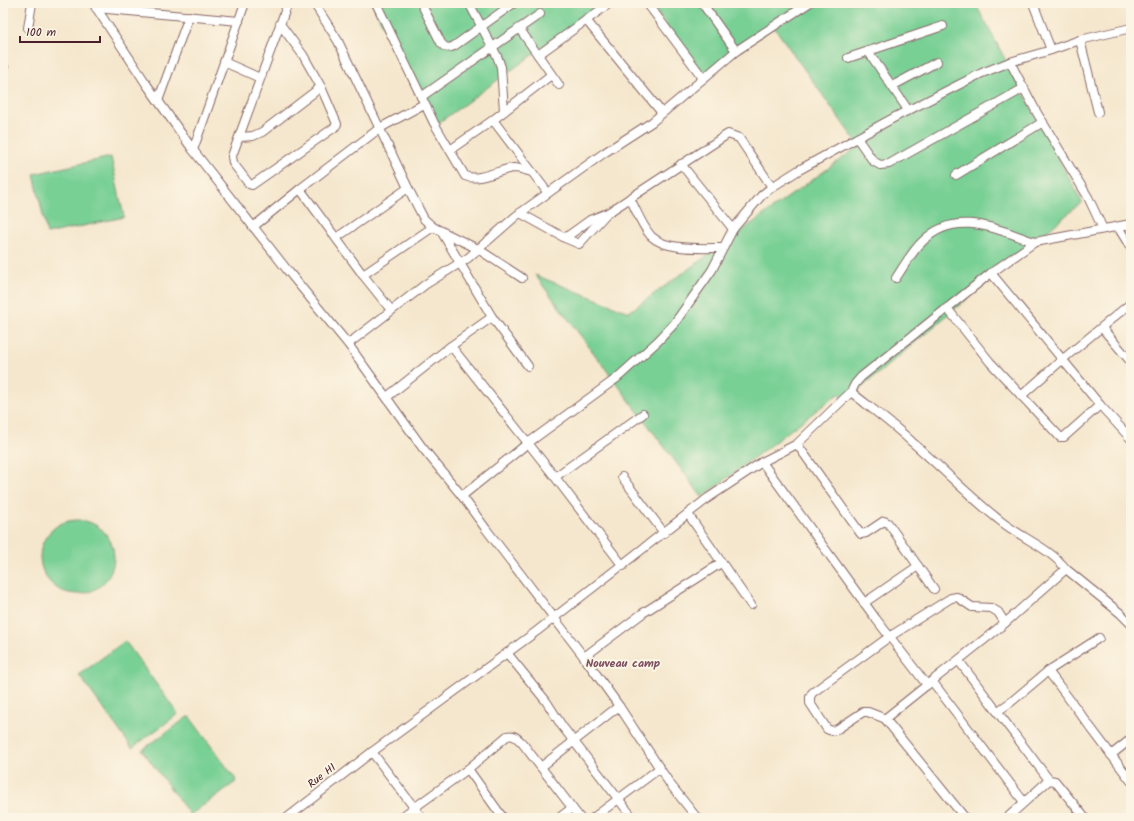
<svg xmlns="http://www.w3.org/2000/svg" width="1134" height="821" font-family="Kalam,sans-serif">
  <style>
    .green { fill: #79d095; stroke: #627860 }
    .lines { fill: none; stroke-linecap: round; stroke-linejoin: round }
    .minor-casing { stroke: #866564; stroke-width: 10 }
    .minor { stroke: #fff; stroke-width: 8 }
    .labels { text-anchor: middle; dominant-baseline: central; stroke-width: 4; stroke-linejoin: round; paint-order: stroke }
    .street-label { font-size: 11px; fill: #4a1f2b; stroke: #fcf5e5 }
    .neighbourhood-label { font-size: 12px; font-weight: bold; fill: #7d5161; stroke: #fcf5e5 }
  </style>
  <rect width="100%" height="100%" fill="#fcf5e5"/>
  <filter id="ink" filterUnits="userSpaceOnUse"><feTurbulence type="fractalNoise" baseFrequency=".025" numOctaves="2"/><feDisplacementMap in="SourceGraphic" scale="8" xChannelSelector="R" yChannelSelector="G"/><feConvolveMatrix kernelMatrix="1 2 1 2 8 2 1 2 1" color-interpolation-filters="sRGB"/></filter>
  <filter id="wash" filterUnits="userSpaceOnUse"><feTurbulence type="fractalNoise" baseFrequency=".012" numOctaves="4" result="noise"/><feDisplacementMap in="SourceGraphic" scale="16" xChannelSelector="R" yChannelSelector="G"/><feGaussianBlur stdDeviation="0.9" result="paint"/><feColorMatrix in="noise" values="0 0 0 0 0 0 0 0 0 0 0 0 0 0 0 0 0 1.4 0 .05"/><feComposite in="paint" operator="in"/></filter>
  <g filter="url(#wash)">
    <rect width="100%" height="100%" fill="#f5e7cd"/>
    <g class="green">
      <path d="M 372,3 L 604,3 L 433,127 Z"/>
      <path d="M 650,3 L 975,3 L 1082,202 L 849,398 L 838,394 L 702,497 L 535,275 L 629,312 L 859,146 L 774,27 L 703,77 Z"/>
      <path d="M 111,157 L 124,217 L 47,234 L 34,174 Z"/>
      <circle cx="77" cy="557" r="37"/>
      <path d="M 125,641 L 178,714 L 132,748 L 79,675 Z"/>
      <path d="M 189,716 L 237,781 L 190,815 L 142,750 Z"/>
    </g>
  </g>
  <g filter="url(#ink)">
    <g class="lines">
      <defs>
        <g id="minor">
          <path d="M 93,3 L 147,85 L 193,150 L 288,271 L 348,344 L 422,447 L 462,496 L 486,529 L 584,657 L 619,706"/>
          <path d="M 314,3 L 338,41 L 408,188 L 424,219 L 433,227 L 478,249 L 522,278"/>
          <path d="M 376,3 L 434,123 L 465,176 C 479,182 500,169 514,168 C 520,168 527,171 532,172"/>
          <path d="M 421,3 L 441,43 C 445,48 448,49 454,46 L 514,3"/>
          <path d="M 469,3 L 497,56 L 501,67 L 504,111"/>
          <path d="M 647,3 L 703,78"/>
          <path d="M 702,3 L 736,51"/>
          <path d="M 1033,3 L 1051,50"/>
          <path d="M 96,8 L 239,21"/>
          <path d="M 586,20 L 662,113"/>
          <path d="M 280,24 L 303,55 L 321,87 L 337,124 L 335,127 L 252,185 L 249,184 L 233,163 L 232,156 L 288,3"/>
          <path d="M 28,28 L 32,3"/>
          <path d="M 519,28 L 559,85"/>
          <path d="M 1080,40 L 1098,112"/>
          <path d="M 868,51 L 908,110"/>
          <path d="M 538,55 L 610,3"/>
          <path d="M 848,58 L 943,26"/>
          <path d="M 224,62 L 260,78"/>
          <path d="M 1010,62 L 1037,113 L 1088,197 L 1103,229"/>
          <path d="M 3,69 L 4,67"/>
          <path d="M 892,86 L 937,62"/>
          <path d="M 421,97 L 540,14"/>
          <path d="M 158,101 L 189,16"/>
          <path d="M 493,120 L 548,193"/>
          <path d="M 240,137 L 253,136 L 262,132 L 321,87"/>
          <path d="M 857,138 L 873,161 L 880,165 L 889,164 L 1024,88"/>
          <path d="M 193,150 L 245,3"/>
          <path d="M 450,150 L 493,120 L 551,75"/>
          <path d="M 681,164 L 733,229"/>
          <path d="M 956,175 L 1043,122"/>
          <path d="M 300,189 L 363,275 L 391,310"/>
          <path d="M 630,198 C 636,210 642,226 651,236 C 666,251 703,248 723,248"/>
          <path d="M 520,213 L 565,238 L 579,244 L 580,243 L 606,214 L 728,134 L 739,138 L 772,187"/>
          <path d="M 253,227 L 300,189 L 380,128 L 424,104"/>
          <path d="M 1118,227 L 1131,248"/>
          <path d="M 441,231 L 492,317 L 528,366"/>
          <path d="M 336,238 L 408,188"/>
          <path d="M 565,238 L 590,220 L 605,214"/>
          <path d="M 991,273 L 1100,405 L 1131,439"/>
          <path d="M 363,275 L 433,227"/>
          <path d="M 896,278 C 904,266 912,251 923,241 C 956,208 998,230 1035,242"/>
          <path d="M 947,308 L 990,362 L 1060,437 L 1064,437 L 1100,405"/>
          <path d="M 1102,328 L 1131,362"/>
          <path d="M 348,344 L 426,284 L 468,258 L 516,216 L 604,153 L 652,122 L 736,51 L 809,3"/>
          <path d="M 451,346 L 555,477 L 623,566"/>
          <path d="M 851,392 C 871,408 893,424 912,442 C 941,467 968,495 998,519 C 1019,537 1049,547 1066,569 L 1120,613 L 1131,624"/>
          <path d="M 1021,396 L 1063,359 L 1131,303"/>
          <path d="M 387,397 L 451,346 L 492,317"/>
          <path d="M 797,444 L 861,534 L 866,533 L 884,521 L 888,523 L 934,589"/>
          <path d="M 762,462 L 876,619 L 927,685 L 1005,623 L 1066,569"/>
          <path d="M 555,477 L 643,414"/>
          <path d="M 622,477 L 664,533"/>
          <path d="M 462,496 L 528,443 L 617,378 L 658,341 L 674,324 L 712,270 L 733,229 L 762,195 L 772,187 L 799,170 L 897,116 L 982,73 L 1010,62 L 1048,51 L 1080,40 L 1131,28"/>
          <path d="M 688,514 L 751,605"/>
          <path d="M 864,603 L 918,566"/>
          <path d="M 507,653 L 546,701 L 562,726 L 633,818"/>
          <path d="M 584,657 L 643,613 L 721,563"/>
          <path d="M 959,661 L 1049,780"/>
          <path d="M 1048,671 L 1131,781"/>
          <path d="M 932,681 L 1024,802"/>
          <path d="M 927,685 L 887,717 L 886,720 L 965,818"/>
          <path d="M 998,711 L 1011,702 L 1048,671 L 1099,638"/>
          <path d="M 886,719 L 868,712 L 863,712 L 836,730 L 832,731 L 827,729 L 810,703 L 810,697 L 812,693 L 889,637 L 951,598 L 957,597 L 972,607 L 991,608 L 998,612 L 1005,623"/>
          <path d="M 372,752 L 422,818"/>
          <path d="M 1111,755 L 1131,739"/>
          <path d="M 541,767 L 619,706 L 670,784 L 697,818"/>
          <path d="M 468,769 L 503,818"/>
          <path d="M 287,818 L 372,752 L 537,631 L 708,498 L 762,462 L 797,444 L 851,392 L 855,384 L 861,377 L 991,273 L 1035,242 L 1131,224"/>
          <path d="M 400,818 L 468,769 L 507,736 C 515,734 518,739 523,744 L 580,818"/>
          <path d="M 559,818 L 572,808"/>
          <path d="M 593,818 L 660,768"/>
          <path d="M 1007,818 L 1049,780 L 1055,781 L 1085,818"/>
        </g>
      </defs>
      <use href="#minor" class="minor-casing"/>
      <use href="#minor" class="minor"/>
    </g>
  </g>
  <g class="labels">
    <g class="street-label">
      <text transform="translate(322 776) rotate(-38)">Rue H1</text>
    </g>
    <g class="neighbourhood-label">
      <text x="623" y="663">Nouveau camp</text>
    </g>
  </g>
  <rect width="1134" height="821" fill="none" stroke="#fcf5e5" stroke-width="16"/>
  <path d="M20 36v6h80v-6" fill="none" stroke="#4a1f2b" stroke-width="2"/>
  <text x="26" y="36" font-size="12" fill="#4a1f2b" stroke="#fcf5e5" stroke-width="3" paint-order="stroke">100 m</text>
</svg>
